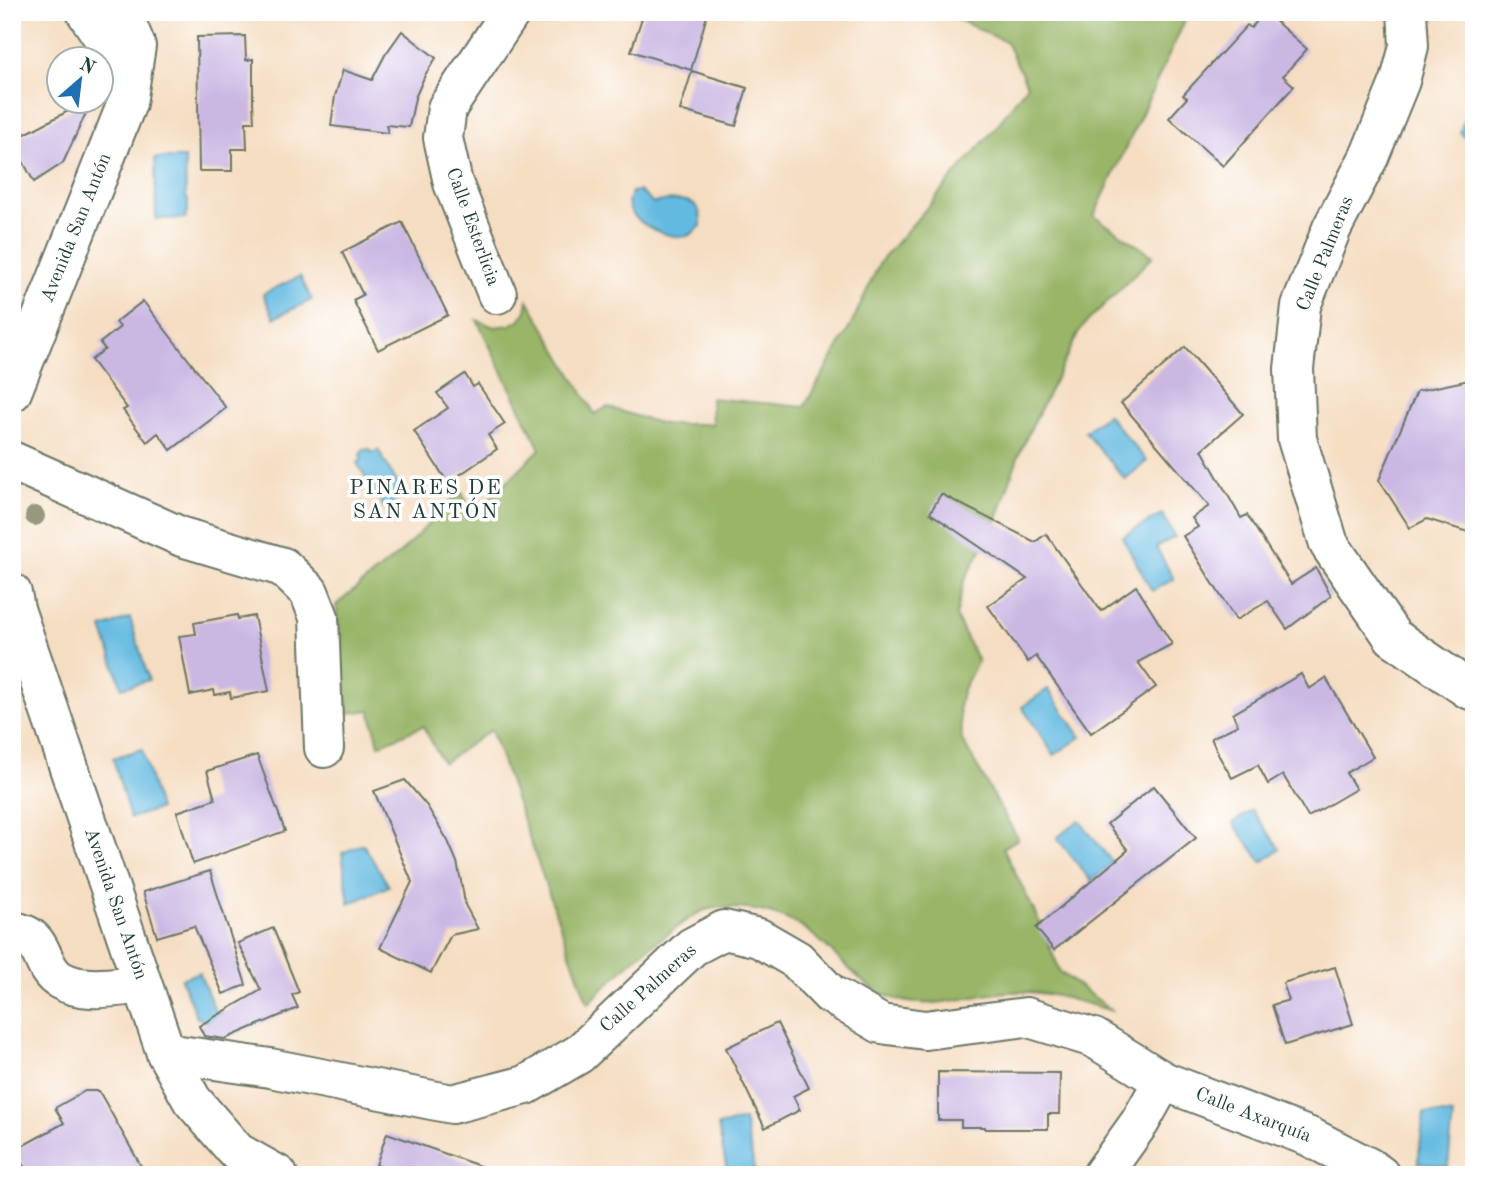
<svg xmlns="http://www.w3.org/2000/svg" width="1486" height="1187" font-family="'Old Standard TT',serif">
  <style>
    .forest { fill: #98b567; stroke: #5c794e; stroke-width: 2 }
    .water { fill: #64bae1; stroke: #427c8a; stroke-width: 2 }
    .building { fill: #cab8e3 }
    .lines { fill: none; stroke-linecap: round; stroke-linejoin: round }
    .minor-casing { stroke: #6a7565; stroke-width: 42 }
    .minor { stroke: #fff; stroke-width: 38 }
    .tree { fill: #96997c }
    .labels { text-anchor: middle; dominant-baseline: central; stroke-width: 7; stroke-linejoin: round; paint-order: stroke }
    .street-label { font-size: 19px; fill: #1f3d34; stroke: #fff }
    .neighbourhood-label { font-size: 21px; letter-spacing: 2px; fill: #1f3d34; stroke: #fff }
  </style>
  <rect width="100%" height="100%" fill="#fff"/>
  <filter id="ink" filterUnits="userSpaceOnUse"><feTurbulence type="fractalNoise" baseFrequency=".0143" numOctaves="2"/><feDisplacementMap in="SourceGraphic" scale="14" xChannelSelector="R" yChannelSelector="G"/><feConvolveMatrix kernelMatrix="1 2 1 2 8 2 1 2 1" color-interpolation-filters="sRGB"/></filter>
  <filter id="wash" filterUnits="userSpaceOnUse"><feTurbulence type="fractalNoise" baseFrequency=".00686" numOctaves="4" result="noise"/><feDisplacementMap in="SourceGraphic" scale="28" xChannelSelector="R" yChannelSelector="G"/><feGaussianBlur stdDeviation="1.57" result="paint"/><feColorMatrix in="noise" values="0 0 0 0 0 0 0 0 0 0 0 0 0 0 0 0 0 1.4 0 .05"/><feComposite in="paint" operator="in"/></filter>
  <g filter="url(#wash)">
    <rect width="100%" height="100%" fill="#f5ddc1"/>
    <path class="forest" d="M 942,12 L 1189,12 L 1094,216 L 1153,256 L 1081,328 L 1029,432 L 1018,457 L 996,522 L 964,581 L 956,617 L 978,661 L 962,691 L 959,707 L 962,740 L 1018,839 L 1003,848 L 1039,921 L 1060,972 L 1113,1011 C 1077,1001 1047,990 1009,992 C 974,994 938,1009 903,1001 C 865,993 846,963 818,939 C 794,918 767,909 735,908 C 727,908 717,907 709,909 C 696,912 682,923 672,931 C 661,939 648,947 638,956 C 620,971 604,988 588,1004 L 491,730 L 443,763 L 423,726 L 379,745 L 370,710 L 348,713 L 336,605 L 402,551 L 461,491 L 473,515 L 540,449 L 477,320 L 494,327 L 510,325 L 519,320 L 526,311 L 528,300 L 595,414 L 607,407 L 662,424 L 712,424 L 711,398 L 804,407 L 851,325 L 880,262 L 993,131 L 1027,85 L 1006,42 Z"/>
    <g class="water">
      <path d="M 1474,72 L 1474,142 L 1473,142 L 1465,138 L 1460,132 C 1462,125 1465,118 1467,110 C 1470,95 1462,86 1474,72 Z"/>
      <path d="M 155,158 L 185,158 L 186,199 L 188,199 L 188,211 L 186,212 L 186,218 L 156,219 Z"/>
      <path d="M 639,191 L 653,203 C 674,199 703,193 701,226 C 696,230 693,234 687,236 C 667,241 614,216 632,192 Z"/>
      <path d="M 300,276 L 312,300 L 274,318 L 263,294 Z"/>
      <path d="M 1107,414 L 1147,461 L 1125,479 L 1085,432 Z"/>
      <path d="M 369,449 L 373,453 L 378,450 L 405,496 L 384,508 L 357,463 L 362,460 L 360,455 L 363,450 Z"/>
      <path d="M 1162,514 L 1175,537 L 1156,547 L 1174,579 L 1152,591 L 1122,537 Z"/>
      <path d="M 130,618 L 149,680 L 122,688 L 102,628 Z"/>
      <path d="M 1048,689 L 1081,737 L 1054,755 L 1022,707 Z"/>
      <path d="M 142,749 L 159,809 L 130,818 L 113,758 Z"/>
      <path d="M 1252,810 L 1280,849 L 1262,862 L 1233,823 Z"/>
      <path d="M 1079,820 L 1113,863 L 1091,881 L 1057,838 Z"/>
      <path d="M 363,844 L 389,886 L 349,904 L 342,853 Z"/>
      <path d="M 199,972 L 215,1011 L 224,1013 L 220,1026 L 197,1018 L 181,979 Z"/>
      <path d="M 1424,1113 L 1453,1115 L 1448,1167 L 1418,1163 Z"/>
      <path d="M 744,1120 L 756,1175 L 728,1175 L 718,1126 Z"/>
    </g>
    <g id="blocks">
      <g class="building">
        <path d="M 644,12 L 708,12 L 691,70 L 631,51 Z"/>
        <path d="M 1265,12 L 1307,49 L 1283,76 L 1294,86 L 1223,166 L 1169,118 L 1187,98 L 1183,95 L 1247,25 L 1251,28 Z"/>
        <path d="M 402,31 L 436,58 L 425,75 L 415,98 L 409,127 L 386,125 L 388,133 L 331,126 L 335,96 L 343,70 L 372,80 L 385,55 Z"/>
        <path d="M 245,36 L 246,60 L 253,59 L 253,102 L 254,122 L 246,122 L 247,149 L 232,149 L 232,171 L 199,171 L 197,37 Z"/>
        <path d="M 692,71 L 747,88 L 736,126 L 680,110 Z"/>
        <path d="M 85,102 L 91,102 L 63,163 L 34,182 L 12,141 Z"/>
        <path d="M 402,222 L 448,315 L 378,350 L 353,300 L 363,295 L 342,252 Z"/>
        <path d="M 143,301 L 226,408 L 171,450 L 158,433 L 147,442 L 123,410 L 127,408 L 91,360 L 105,349 L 100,343 L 120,327 L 116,322 Z"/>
        <path d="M 1185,347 L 1243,414 L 1202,450 L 1241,518 L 1247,515 L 1291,584 L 1316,568 L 1331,596 L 1287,629 L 1268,601 L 1236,620 L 1183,536 L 1198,527 L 1192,518 L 1209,506 L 1121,403 Z"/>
        <path d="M 465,374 L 473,387 L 478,384 L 505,424 L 488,435 L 497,449 L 448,483 L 414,431 L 448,408 L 437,393 Z"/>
        <path d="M 1474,379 L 1474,534 L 1427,519 L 1410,528 L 1379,480 L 1417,391 Z"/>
        <path d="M 941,494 L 1035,542 L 1046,534 L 1101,611 L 1136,586 L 1172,644 L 1138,662 L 1156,687 L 1091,733 L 1036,656 L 1028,662 L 988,606 L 1027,579 L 930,513 Z"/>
        <path d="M 237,615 L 238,619 L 254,616 L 269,691 L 231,698 L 230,692 L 215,695 L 214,690 L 190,695 L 179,636 L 196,634 L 194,623 Z"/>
        <path d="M 1301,674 L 1309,689 L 1326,678 L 1373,757 L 1346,773 L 1356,789 L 1308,817 L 1283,775 L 1268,784 L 1258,765 L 1232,778 L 1219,756 L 1211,738 L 1238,725 L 1233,714 Z"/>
        <path d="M 257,755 L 285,831 L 193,864 L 177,812 L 215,799 L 207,771 Z"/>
        <path d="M 405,780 L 427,806 L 448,841 L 457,862 L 463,891 L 465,905 L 478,929 L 451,935 L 431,973 L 380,948 L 412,882 L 374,791 Z"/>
        <path d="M 1154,786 L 1196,838 L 1054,950 L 1036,928 L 1128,850 L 1107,824 Z"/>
        <path d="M 210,871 L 246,985 L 223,994 L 194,926 L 157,937 L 143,892 Z"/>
        <path d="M 273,928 L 299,992 L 292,995 L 298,1008 L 225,1039 L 204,1036 L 199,1026 L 261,990 L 238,943 Z"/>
        <path d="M 1335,967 L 1353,1024 L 1285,1045 L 1272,1005 L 1289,1000 L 1283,983 Z"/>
        <path d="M 777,1023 L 809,1088 L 793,1096 L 800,1110 L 765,1128 L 726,1048 Z"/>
        <path d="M 938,1072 L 1060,1073 L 1059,1114 L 1048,1114 L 1048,1129 L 985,1129 L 985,1127 L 961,1127 L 961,1120 L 938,1120 Z"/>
        <path d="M 85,1091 L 99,1091 L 146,1175 L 29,1175 L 15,1150 L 64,1123 L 55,1108 Z"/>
        <path d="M 387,1133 L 491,1170 L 491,1175 L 406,1175 L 376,1165 Z"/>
      </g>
    </g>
  </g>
  <g filter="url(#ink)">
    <use href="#blocks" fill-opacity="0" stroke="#6a7565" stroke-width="2"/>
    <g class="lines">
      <defs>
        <g id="minor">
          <path d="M 86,12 L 109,46 L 121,85"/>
          <path d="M 1407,12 L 1409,46 L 1400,81 L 1369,157 L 1332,228 L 1301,306 L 1294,369 L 1297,439 L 1329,544 L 1393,637 L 1468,689 L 1474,691"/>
          <path d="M 497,294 L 453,183 L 443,138 L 447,108 L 511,12"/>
          <path d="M 12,392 L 127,103 L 136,46 L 122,12"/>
          <path d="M 12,461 L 182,537 L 283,567 L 309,592 L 319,617 L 324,748"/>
          <path d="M 12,593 L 15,609 L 166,1053 L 192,1100 L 237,1152 L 278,1175"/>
          <path d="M 12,931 C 17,932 24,933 28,936 C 45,947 42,970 60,980 C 84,994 116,986 142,985"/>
          <path d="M 166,1053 L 270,1068 L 452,1104 L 526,1085 L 579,1054 L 692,947 L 724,930 L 759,938 L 797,960 L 830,994 L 881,1024 L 925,1030 L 1026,1017 L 1094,1038 L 1163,1081 L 1140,1122 L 1102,1175"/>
          <path d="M 1163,1081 L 1310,1137 L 1370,1168 L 1380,1175"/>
        </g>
      </defs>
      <use href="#minor" class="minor-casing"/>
      <use href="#minor" class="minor"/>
    </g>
    <circle class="tree" cx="35" cy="516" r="10"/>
  </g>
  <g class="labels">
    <g class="street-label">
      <text transform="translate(472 227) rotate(70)">Calle Esterlicia</text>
      <text transform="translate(77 228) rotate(-68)">Avenida San Antón</text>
      <text transform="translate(1326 254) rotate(-68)">Calle Palmeras</text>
      <text transform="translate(115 904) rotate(71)">Avenida San Antón</text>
      <text transform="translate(649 989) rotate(-42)">Calle Palmeras</text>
      <text transform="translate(1253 1116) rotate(21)">Calle Axarquía</text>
    </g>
    <g class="neighbourhood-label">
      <text x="426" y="488">PINARES DE<tspan x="426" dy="24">SAN ANTÓN</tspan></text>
    </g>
  </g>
  <rect width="1486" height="1187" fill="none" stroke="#fff" stroke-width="42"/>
  <g transform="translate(80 80) rotate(28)"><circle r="33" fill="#ffffff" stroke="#a5b1ae" stroke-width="2"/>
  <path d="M0-5L12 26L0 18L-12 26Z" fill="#1f6fb2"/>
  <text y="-10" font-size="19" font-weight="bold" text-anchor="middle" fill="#1f3d34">N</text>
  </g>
</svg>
